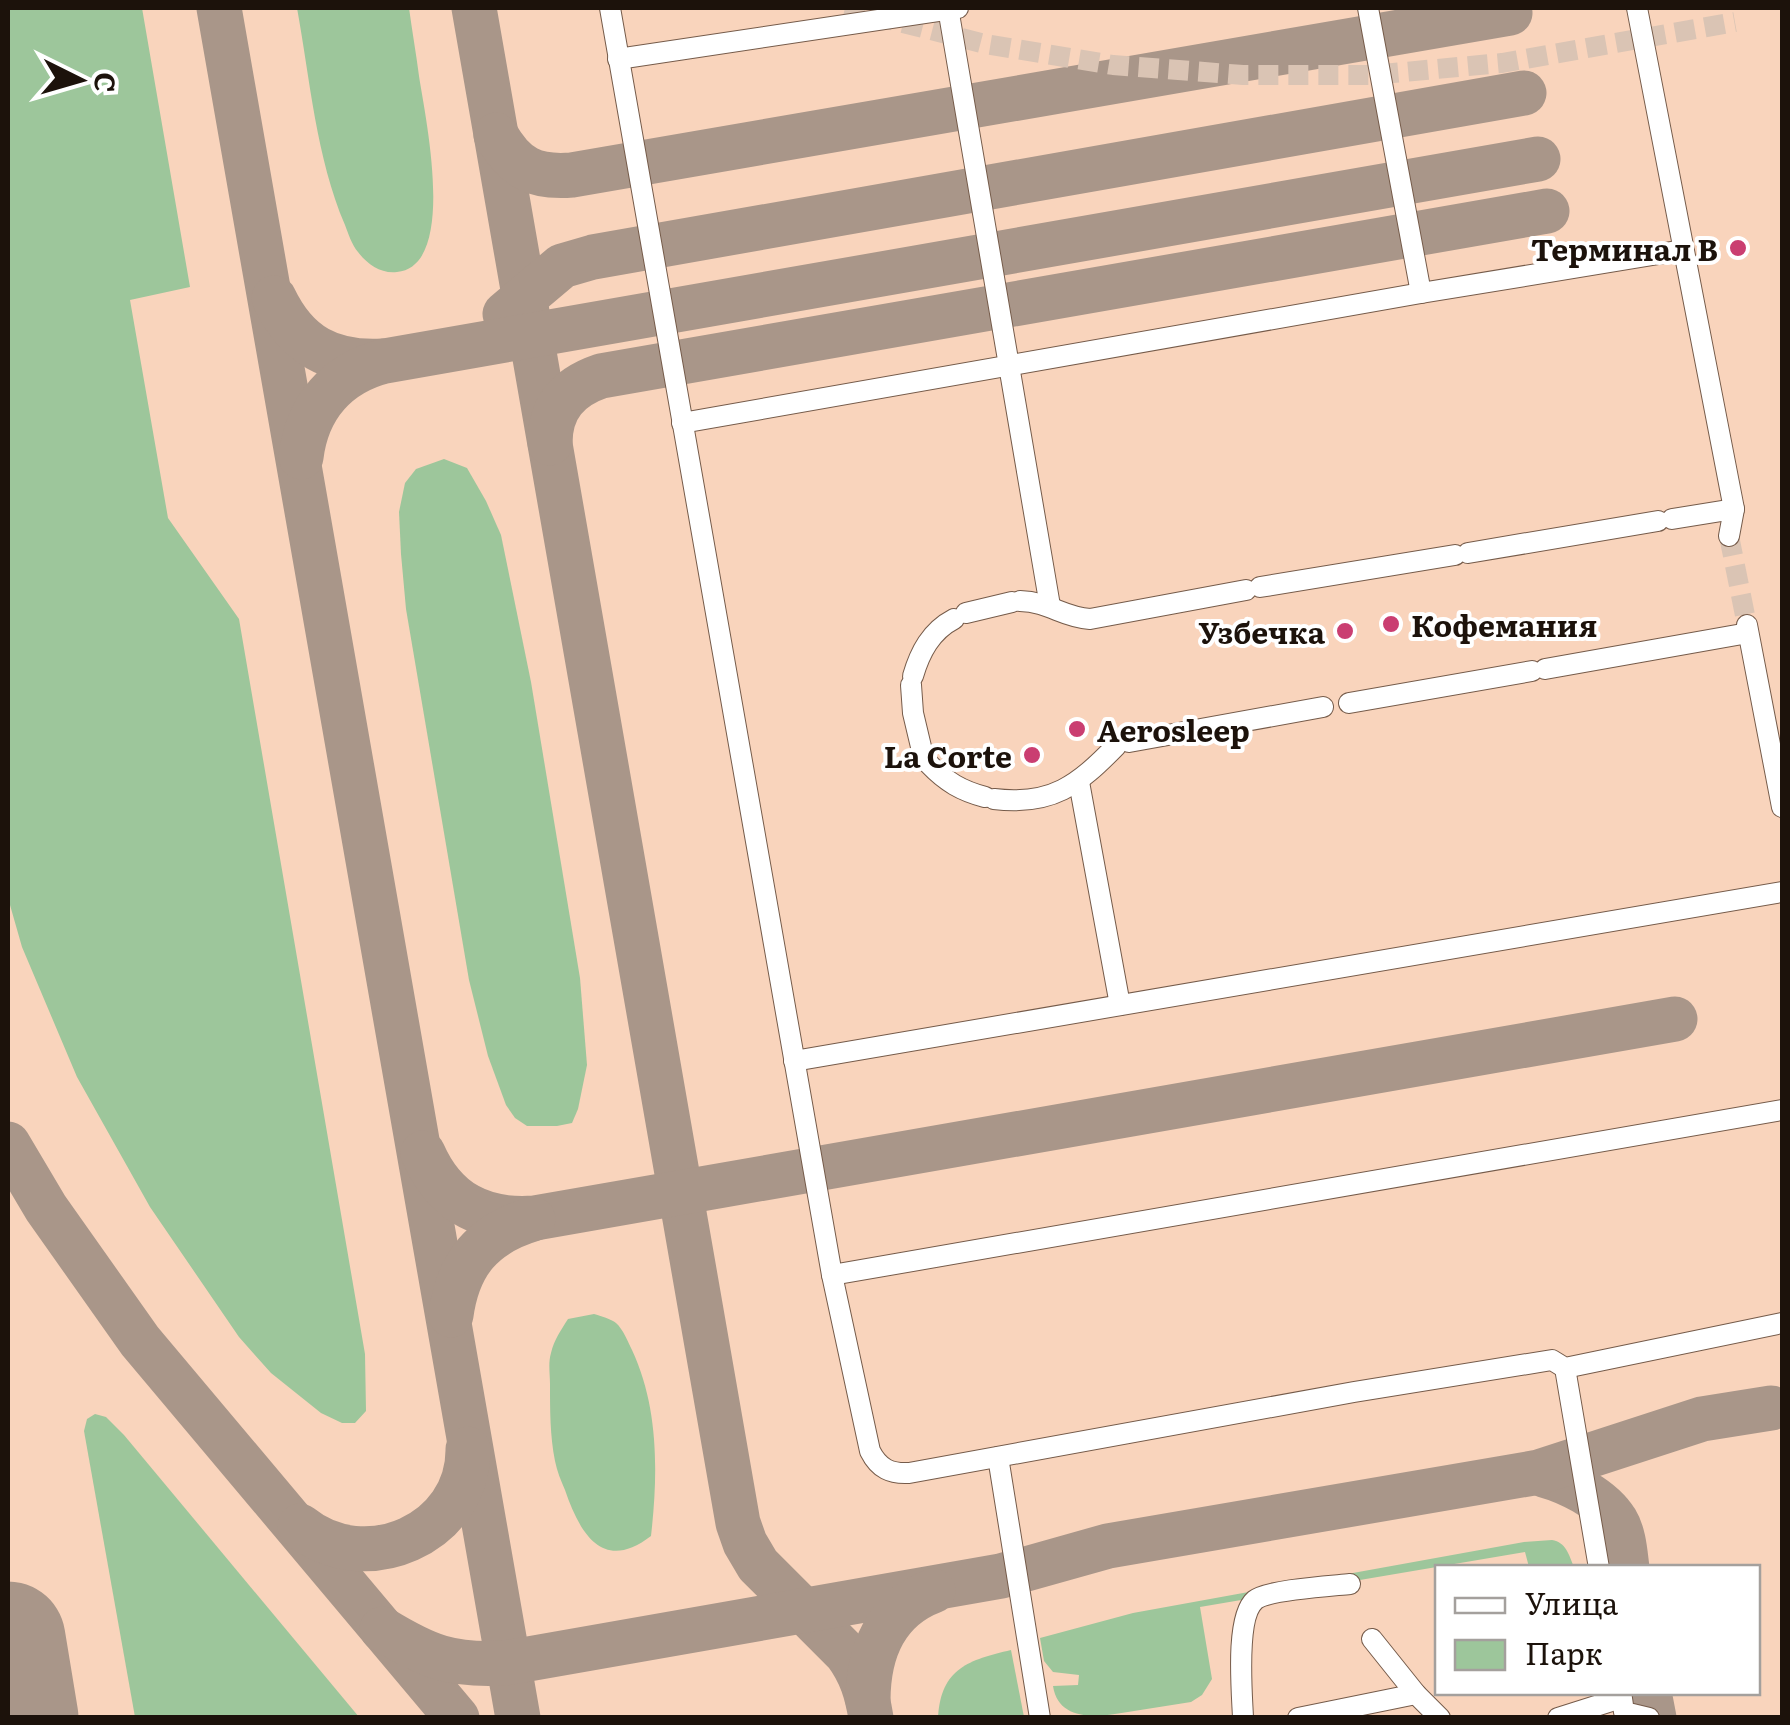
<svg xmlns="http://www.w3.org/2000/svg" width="1790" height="1725" font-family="Literata,serif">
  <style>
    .built { fill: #f9d4bc; fill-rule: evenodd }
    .green { fill: #9dc69b }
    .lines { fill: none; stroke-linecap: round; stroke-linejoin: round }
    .taxiway { stroke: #a99689; stroke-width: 45 }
    .runway { stroke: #a99689; stroke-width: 115 }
    .minor-tunnel { stroke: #dac4b4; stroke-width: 20; stroke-dasharray: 20 10; stroke-linecap: butt }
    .minor-casing { stroke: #755b4a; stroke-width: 22 }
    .minor { stroke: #fff; stroke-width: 20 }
    .poi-dot { fill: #ca3e71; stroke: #fff; stroke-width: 4 }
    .labels { text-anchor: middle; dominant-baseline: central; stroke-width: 8; stroke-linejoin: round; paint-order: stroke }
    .poi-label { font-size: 30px; font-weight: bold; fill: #1c120b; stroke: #fff; text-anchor: end }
  </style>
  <rect width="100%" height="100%" fill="#fbe3d2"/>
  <path class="built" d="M 8,8 L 1782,8 L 1782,1717 L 8,1718 ZM 1438,1568 L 1758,1568 L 1758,1692 L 1438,1692 Z"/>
  <g class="green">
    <path d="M 8,8 L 142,8 L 190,287 L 130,300 L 168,518 L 239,619 L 365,1354 L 366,1411 L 355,1423 L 342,1423 L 321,1413 L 271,1373 L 239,1337 L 150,1207 L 77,1077 L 22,947 L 8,898 Z"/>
    <path d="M 297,8 L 409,8 C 412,30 416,53 419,76 C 425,116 458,266 397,272 C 381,274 367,264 358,252 C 352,245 348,233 345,225 C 316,157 310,79 297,8 Z"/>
    <path d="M 444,459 L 467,468 L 486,501 L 501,535 L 531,682 L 580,978 L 587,1065 L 578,1109 L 572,1123 L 557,1126 L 527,1126 L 515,1118 L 506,1105 L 488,1056 L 469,980 L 406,609 L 401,554 L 399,512 L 405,483 L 416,469 Z"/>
    <path d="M 594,1314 C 601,1316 611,1319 616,1323 C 623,1329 628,1342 632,1350 C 659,1408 658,1474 651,1536 C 603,1573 580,1534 565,1490 C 561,1481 557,1471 555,1461 C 550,1436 550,1410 550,1384 C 550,1374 548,1363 551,1353 C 554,1340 561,1330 568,1319 Z"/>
    <path d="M 95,1414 L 106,1417 L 124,1435 L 359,1717 L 135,1717 L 84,1431 L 87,1419 Z"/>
    <path d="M 1552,1540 C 1566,1542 1569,1555 1574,1567 L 1529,1567 L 1525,1552 L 1200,1607 L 1212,1679 L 1202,1695 L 1191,1702 C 1172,1705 1153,1708 1134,1711 C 1104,1716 1059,1725 1053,1686 L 1078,1685 L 1079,1675 L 1053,1672 L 1044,1661 L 1040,1638 L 1133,1613 L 1524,1542 Z"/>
    <path d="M 1011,1650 L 1024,1717 L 938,1717 C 941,1668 969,1660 1011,1650 Z"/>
  </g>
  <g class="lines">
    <g class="taxiway">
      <path d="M 219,8 L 518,1718"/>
      <path d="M 474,8 L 738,1523 L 745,1543 L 758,1565 L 846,1653 C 861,1673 867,1693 871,1718"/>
      <path d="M 496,135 C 515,168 534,178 572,175 L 1510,13"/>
      <path d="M 274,298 C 297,346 331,364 383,361"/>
      <path d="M 505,314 L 562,266 L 593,257 L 1524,93"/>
      <path d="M 550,443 C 550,407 569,387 601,376 L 1547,211"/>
      <path d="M 301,457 C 307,407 337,373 385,361 L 1538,159"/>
      <path d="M 8,1144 L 46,1208 L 140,1341 L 457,1718"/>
      <path d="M 423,1153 C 445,1203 483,1222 535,1218 L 1675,1019"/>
      <path d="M 451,1315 C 458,1263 483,1234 533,1219"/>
      <path d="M 1544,1475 C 1569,1482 1602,1498 1616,1521 C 1624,1534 1625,1553 1627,1568"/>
      <path d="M 300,1526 C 365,1579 469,1534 468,1449"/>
      <path d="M 382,1629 C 428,1657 451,1666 505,1663 L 1001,1576 L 1108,1546 L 1539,1472 L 1702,1419 L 1771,1408"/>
      <path d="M 1649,1692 L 1654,1718"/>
      <path d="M 868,1701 C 868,1653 885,1609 933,1591"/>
    </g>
    <path class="runway" d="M 8,1639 L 21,1718"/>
    <g class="minor-tunnel">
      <path d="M 845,8 L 985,44 L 1113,65 L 1243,75 L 1372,75 L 1502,63 L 1735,22"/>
      <path d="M 1729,536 L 1747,625"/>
    </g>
    <defs>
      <g id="minor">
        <path d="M 610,8 L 832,1275 L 870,1451 C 879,1469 891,1474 909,1473 L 1354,1392 L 1552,1360 L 1565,1368 L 1782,1323"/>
        <path d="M 948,8 L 1050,606"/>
        <path d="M 1368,8 L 1421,293"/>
        <path d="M 1637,8 L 1734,509 L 1729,536"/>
        <path d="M 618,59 L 958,8"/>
        <path d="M 682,423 L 1421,293 L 1683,250"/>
        <path d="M 1672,519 L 1734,509"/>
        <path d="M 1468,553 L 1658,521"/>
        <path d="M 1260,587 L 1455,555"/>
        <path d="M 1020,601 C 1050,602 1062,617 1090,619 L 1246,590"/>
        <path d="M 966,613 L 1012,602"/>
        <path d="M 1747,625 L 1782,807"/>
        <path d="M 1545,669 L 1748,633"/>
        <path d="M 913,676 C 920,652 931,631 954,619"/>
        <path d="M 911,685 L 913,713 L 922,751"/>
        <path d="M 1349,703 L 1532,671"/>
        <path d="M 1129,742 L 1323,707"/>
        <path d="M 929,764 C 946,782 962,791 985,797"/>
        <path d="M 1079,782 L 1120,1005"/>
        <path d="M 994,799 C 1052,806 1078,785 1116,746"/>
        <path d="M 794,1061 L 1782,892"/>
        <path d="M 832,1275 L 1782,1110"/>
        <path d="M 1565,1368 L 1599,1568"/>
        <path d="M 998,1457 L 1040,1718"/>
        <path d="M 1372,1639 L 1416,1694 L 1440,1718"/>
        <path d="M 1621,1692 L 1624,1712 L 1649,1718"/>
        <path d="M 1243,1718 C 1242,1692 1235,1617 1255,1600 C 1267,1590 1331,1586 1350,1584"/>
        <path d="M 1298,1718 L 1416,1694"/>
        <path d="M 1558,1718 L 1621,1698"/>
      </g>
    </defs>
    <use href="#minor" class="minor-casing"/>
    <use href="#minor" class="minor"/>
  </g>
  <g class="poi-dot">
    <circle cx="1738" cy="248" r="10"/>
    <circle cx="1391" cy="624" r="10"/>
    <circle cx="1345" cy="631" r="10"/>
    <circle cx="1077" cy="729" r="10"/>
    <circle cx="1032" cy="755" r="10"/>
  </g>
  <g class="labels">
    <g class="poi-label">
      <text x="1718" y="248">Терминал B</text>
      <text x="1411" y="624" text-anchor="start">Кофемания</text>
      <text x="1325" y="631">Узбечка</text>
      <text x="1097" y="729" text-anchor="start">Aerosleep</text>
      <text x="1012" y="755">La Corte</text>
    </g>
  </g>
  <rect width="1790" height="1725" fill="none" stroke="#1c120b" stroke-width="20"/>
  <rect x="1435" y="1565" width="325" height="130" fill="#ffffff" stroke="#a4a09d" stroke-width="2.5"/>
  <rect x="1455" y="1598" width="50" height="15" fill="#ffffff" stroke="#a4a09d" stroke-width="2.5"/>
  <text x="1525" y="1615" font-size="30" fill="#1c120b">Улица</text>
  <rect x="1455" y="1640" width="50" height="30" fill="#9dc69b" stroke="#a4a09d" stroke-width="2.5"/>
  <text x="1525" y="1665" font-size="30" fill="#1c120b">Парк</text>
  <g transform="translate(80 80) rotate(95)" stroke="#ffffff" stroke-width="8" paint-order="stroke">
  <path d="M0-8L18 38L0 25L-18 38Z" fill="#1c120b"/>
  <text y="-15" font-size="28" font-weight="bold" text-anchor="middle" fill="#1c120b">С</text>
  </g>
</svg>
